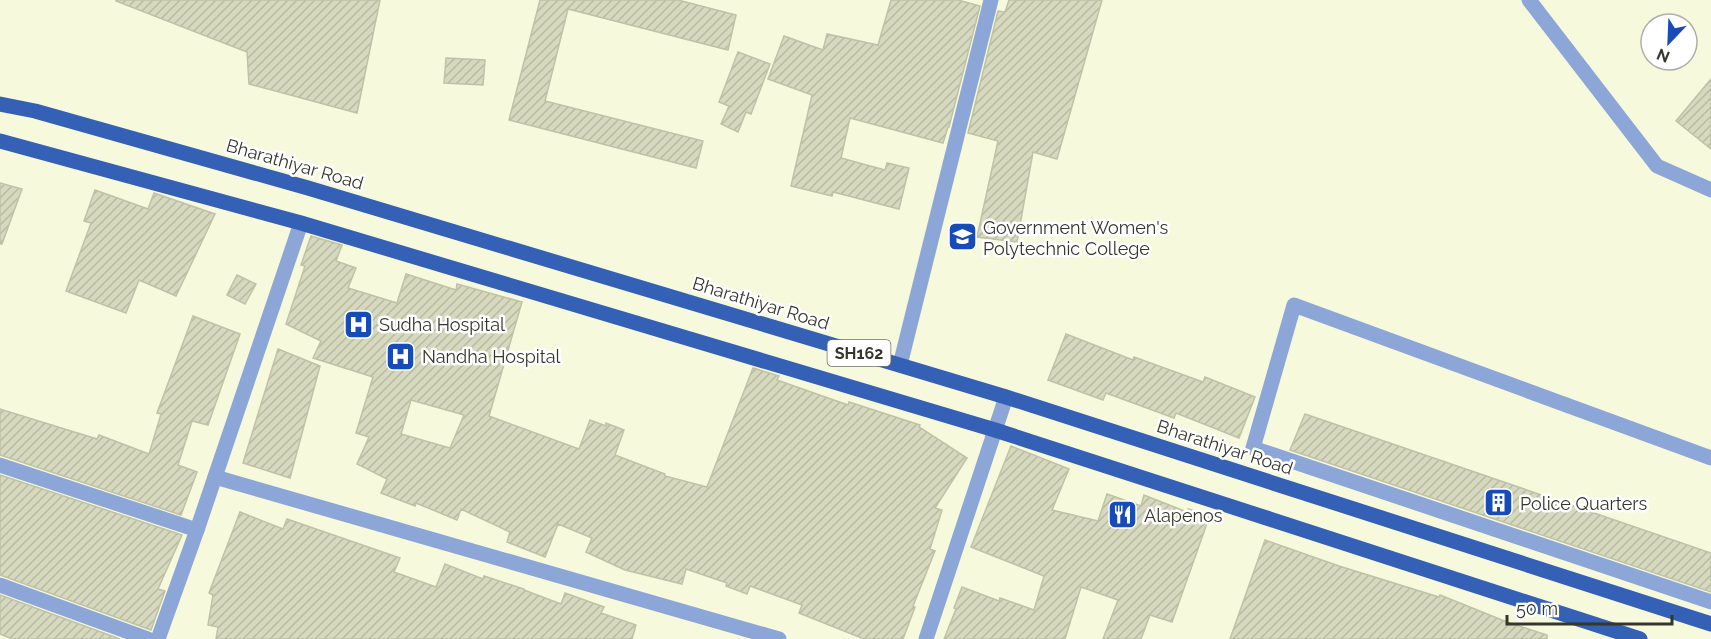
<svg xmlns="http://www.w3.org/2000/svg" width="1711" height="639" font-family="Raleway,sans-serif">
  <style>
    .building { fill: url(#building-hatch); stroke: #bfc2a6; stroke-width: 1.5; fill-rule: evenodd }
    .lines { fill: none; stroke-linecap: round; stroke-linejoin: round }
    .minor { stroke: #8ca6d7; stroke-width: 15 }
    .primary { stroke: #3460b6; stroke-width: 15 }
    .labels { text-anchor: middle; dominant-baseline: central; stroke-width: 5; stroke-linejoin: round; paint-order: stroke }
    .shield { fill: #fff; stroke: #72736b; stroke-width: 1.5 }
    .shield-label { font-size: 16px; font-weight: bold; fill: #36372c }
    .street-label { font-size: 18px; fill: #36372c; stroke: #fff }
    .poi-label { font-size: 18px; fill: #36372c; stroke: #fff; text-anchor: start }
  </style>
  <defs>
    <pattern id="building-hatch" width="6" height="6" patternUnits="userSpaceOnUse" patternTransform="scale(1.5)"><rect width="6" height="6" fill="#d6d9bd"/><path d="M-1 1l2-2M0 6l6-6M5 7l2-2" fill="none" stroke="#b8bba3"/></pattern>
  </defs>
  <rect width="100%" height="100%" fill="#f6f9dc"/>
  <g class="building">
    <path d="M 116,0 L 380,0 L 357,113 L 249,84 L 247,52 L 116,1 Z"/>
    <path d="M 540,0 L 678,0 L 736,15 L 728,50 L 568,9 L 545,101 L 703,141 L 696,168 L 509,120 Z"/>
    <path d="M 891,0 L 958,0 L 980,6 L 949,127 L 948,127 L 943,143 L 850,118 L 841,158 L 885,170 L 887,163 L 909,168 L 899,209 L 833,192 L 832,196 L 791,186 L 812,95 L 768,79 L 784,36 L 823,50 L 827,34 L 878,45 Z"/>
    <path d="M 1009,0 L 1102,0 L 1057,159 L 1033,152 L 1017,242 L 977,237 L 998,141 L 968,133 L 998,11 L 1005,12 Z"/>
    <path d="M 738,52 L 770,64 L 751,114 L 746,112 L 738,132 L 721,124 L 729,106 L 719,102 Z"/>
    <path d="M 446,58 L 485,60 L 483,85 L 444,83 Z"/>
    <path d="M 1711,79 L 1711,149 L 1676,121 Z"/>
    <path d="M 0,183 L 22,189 L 2,244 L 0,244 Z"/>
    <path d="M 95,190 L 148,209 L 154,193 L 215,214 L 176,296 L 139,280 L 126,313 L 66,291 L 91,223 L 84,221 Z"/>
    <path d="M 311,236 L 342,245 L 336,261 L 356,268 L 348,288 L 397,303 L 406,274 L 456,290 L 457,284 L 522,302 L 489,416 L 579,449 L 590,420 L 606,426 L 606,423 L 624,430 L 615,455 L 665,474 L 665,476 L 707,487 L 753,368 L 779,376 L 777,380 L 848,405 L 849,402 L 920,425 L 919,427 L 967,458 L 935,508 L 942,510 L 930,549 L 935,551 L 913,606 L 915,607 L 903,639 L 864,639 L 799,613 L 802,605 L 750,586 L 747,594 L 726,586 L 727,583 L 686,569 L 682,584 L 625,570 L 586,552 L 592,538 L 558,524 L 545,557 L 507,542 L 510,532 L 461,509 L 457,520 L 416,503 L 415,506 L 381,493 L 387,479 L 357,464 L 369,437 L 356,433 L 373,377 L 313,358 L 321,341 L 286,324 L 305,266 L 301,265 ZM 411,400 L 464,415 L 450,448 L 401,434 Z"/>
    <path d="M 237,275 L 256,284 L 245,304 L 227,295 Z"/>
    <path d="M 193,316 L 240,334 L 208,425 L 192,421 L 178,465 L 197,472 L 181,515 L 0,455 L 0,409 L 97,439 L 99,435 L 149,454 L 161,414 L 157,413 Z"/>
    <path d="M 1066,334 L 1133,360 L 1134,357 L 1203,382 L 1205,377 L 1255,397 L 1239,438 L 1176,413 L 1174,418 L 1106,393 L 1103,400 L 1048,380 Z"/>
    <path d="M 278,349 L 320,366 L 290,478 L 243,463 Z"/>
    <path d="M 1305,414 L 1711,553 L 1711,592 L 1290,450 Z"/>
    <path d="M 1011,446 L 1069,469 L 1052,510 L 1098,521 L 1107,494 L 1141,506 L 1144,495 L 1187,512 L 1188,509 L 1210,515 L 1172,622 L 1150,615 L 1141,639 L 1103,639 L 1118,600 L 1081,587 L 1065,639 L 944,639 L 956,609 L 954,608 L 962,587 L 999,601 L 1000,598 L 1034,610 L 1044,576 L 971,547 Z"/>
    <path d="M 0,475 L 182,535 L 158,589 L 165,591 L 151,630 L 0,575 Z"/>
    <path d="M 240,512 L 283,529 L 287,519 L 400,558 L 394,572 L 436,587 L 445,564 L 483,579 L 484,576 L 524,589 L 524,590 L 561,604 L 565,593 L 604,607 L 601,613 L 636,625 L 632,639 L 216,639 L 218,627 L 208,625 L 213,595 L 209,593 Z"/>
    <path d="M 1265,540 L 1339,566 L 1439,597 L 1440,595 L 1507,622 L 1547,635 L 1547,639 L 1230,639 Z"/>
    <path d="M 0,595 L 120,639 L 12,639 L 0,634 Z"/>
  </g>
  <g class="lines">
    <g class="minor">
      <path d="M 1529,0 L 1657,166 L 1711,190"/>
      <path d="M 900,365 L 991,0"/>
      <path d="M 1711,458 L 1294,305 L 1253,448 L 1711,602"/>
      <path d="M 0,465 L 197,530"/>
      <path d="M 215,477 L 779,639"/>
      <path d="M 0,585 L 148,639"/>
      <path d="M 158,639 L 197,530 L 301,223"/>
      <path d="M 926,639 L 1006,397"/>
    </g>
    <g class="primary">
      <path d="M 0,104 L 35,111 L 308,188 L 1006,397 L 1711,624"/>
      <path d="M 0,141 L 301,223 L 995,430 L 1640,639"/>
    </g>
  </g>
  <defs>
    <symbol id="university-square" viewBox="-11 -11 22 22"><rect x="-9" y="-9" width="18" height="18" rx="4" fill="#174bb7" stroke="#fff"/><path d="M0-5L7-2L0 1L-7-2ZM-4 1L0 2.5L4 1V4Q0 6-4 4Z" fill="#fff"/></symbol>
    <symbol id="hospital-square" viewBox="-11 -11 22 22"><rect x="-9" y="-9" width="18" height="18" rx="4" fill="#174bb7" stroke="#fff"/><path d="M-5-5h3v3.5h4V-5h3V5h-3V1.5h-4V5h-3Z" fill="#fff"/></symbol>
    <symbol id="building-square" viewBox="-11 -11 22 22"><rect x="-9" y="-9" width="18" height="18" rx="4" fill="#174bb7" stroke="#fff"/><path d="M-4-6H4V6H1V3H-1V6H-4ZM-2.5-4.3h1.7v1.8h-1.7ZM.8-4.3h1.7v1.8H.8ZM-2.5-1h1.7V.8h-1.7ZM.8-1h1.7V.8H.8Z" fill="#fff"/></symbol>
    <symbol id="restaurant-square" viewBox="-11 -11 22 22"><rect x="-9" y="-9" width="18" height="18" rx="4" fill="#174bb7" stroke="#fff"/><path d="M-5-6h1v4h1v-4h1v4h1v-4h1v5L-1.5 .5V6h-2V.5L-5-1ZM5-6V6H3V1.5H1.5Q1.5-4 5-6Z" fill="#fff"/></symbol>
  </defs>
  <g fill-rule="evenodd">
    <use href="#university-square" x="946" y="220" width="33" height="33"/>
    <use href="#hospital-square" x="342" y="308" width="33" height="33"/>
    <use href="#hospital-square" x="384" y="340" width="33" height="33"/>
    <use href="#building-square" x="1482" y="486" width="33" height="33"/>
    <use href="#restaurant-square" x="1106" y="498" width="33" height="33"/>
  </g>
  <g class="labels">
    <rect class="shield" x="827.5" y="340" width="63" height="26" rx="4.5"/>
    <g class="shield-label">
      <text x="859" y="353">SH162</text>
    </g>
    <g class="street-label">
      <text transform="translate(295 164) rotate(16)">Bharathiyar Road</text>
      <text transform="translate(761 303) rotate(17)">Bharathiyar Road</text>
      <text transform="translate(1225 447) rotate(18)">Bharathiyar Road</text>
    </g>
    <g class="poi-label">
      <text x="983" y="227">Government Women's<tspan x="983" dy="21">Polytechnic College</tspan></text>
      <text x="379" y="324">Sudha Hospital</text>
      <text x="422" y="356">Nandha Hospital</text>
      <text x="1520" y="503">Police Quarters</text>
      <text x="1144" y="515">Alapenos</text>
    </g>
  </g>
  <g transform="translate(1669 42) rotate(203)"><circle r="28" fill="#ffffff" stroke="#afafab" stroke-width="1.5"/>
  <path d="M0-4.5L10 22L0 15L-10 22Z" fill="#174bb7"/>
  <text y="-9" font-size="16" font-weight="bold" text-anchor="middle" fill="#36372c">N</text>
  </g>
  <path d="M1507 615v9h165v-9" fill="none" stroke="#36372c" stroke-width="3"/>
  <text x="1516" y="615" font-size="18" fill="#36372c" stroke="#ffffff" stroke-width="4.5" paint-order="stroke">50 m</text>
</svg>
